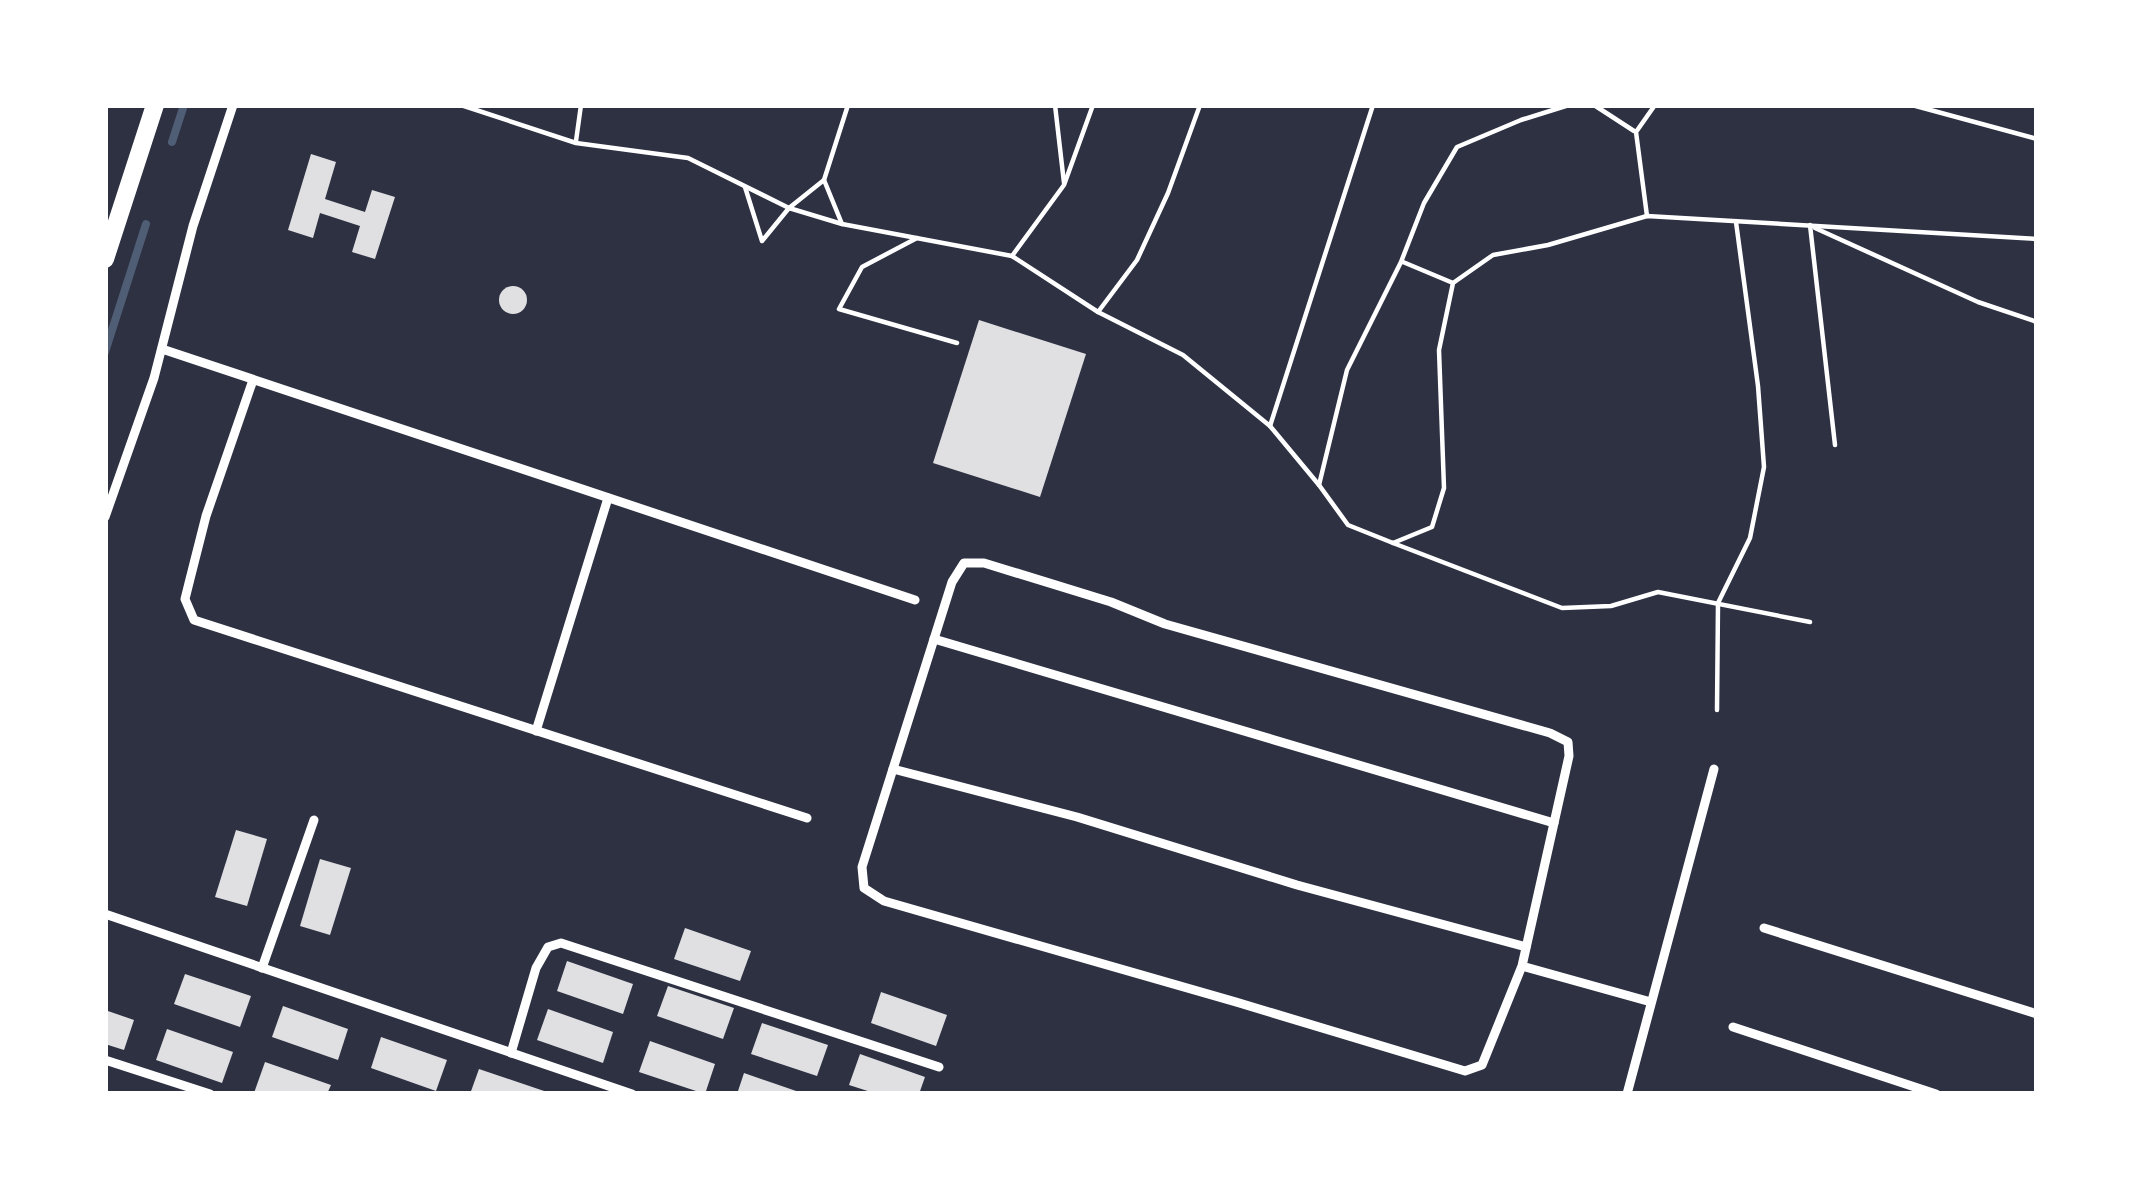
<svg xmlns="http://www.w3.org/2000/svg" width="2142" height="1199" font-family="Karla,sans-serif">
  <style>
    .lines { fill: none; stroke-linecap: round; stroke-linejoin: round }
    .stream { stroke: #4f5d75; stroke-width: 8 }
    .building { fill: #e0e0e3 }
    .service { stroke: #fff; stroke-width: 4.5 }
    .minor { stroke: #fff; stroke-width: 9 }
    .motorway { stroke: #fff; stroke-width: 18 }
  </style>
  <rect width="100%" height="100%" fill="#2d3142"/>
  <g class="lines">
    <g class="stream">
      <path d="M 172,142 L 184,105"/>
      <path d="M 105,352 L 146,224"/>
    </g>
  </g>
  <g class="building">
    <path d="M 311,154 L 336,162 L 325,199 L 365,212 L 372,190 L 395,197 L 375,259 L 352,252 L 360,226 L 320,213 L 313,238 L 288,230 Z"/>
    <circle cx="513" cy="300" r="14"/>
    <path d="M 979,320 L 1086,354 L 1040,497 L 933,463 Z"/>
    <path d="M 236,830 L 267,839 L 247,906 L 215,897 Z"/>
    <path d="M 320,859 L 351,868 L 330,935 L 300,926 Z"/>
    <path d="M 685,928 L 751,951 L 740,981 L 674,959 Z"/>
    <path d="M 567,961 L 633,984 L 623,1014 L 557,991 Z"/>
    <path d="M 185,974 L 251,996 L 240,1027 L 174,1004 Z"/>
    <path d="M 668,986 L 734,1008 L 723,1039 L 657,1016 Z"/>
    <path d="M 881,992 L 947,1015 L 936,1046 L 871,1023 Z"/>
    <path d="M 283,1006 L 348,1029 L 338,1060 L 272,1037 Z"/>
    <path d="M 548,1009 L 613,1032 L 603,1063 L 537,1040 Z"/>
    <path d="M 105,1010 L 134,1020 L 124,1050 L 105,1044 Z"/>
    <path d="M 762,1023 L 828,1045 L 817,1076 L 751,1054 Z"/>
    <path d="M 167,1029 L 233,1052 L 222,1083 L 156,1060 Z"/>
    <path d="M 381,1037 L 447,1060 L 436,1091 L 371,1068 Z"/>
    <path d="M 650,1041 L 715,1064 L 705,1094 L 639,1072 Z"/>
    <path d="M 860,1054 L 925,1077 L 919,1094 L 877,1094 L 849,1085 Z"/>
    <path d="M 265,1062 L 331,1085 L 327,1094 L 254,1093 Z"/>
    <path d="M 479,1069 L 550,1093 L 550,1094 L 470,1094 Z"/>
    <path d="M 744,1073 L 802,1093 L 802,1094 L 737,1094 Z"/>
  </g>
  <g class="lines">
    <g class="service">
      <path d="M 461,105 L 576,143 L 688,158 L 789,208 L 842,224 L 1012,256 L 1098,312 L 1183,355 L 1270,426 L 1319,485 L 1348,525 L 1393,543 L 1432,527 L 1444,488 L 1439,350 L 1453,283 L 1493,255 L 1548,245 L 1647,216 L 2037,239"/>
      <path d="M 1055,105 L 1064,183"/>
      <path d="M 1594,105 L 1634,131"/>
      <path d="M 1912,105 L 2037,139"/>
      <path d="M 576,141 L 581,105"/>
      <path d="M 824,180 L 842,224"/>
      <path d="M 745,187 L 762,241 L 789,208 L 824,180 L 848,105"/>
      <path d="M 1647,216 L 1636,132 L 1655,105"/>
      <path d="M 1810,225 L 1835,445"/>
      <path d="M 1815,228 L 1978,302 L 2037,322"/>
      <path d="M 917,238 L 862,267 L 839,309 L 957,343"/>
      <path d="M 1012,256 L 1064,185 L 1093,105"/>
      <path d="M 1403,262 L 1453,283"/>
      <path d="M 1098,312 L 1137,260 L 1168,193 L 1200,105"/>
      <path d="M 1270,426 L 1373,105"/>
      <path d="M 1319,485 L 1347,370 L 1401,262 L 1424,203 L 1457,147 L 1521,120 L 1569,105"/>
      <path d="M 1393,543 L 1562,608 L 1611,606 L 1658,592 L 1810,622"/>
      <path d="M 1717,710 L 1718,603 L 1750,538 L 1764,467 L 1758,386 L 1736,222"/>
    </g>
    <g class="minor">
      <path d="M 162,349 L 915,600"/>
      <path d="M 253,380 L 206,516 L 190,579 L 185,599 L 194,620 L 807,818"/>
      <path d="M 105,517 L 154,378 L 193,226 L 233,105"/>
      <path d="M 934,639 L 1554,823"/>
      <path d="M 536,731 L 608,498"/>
      <path d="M 893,769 L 1077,817 L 1297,885 L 1526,947"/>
      <path d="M 105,914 L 632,1094"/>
      <path d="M 1764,928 L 2037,1014"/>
      <path d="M 1522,966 L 1482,1065 L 1465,1071 L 1236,1002 L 884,901 L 864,888 L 862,867 L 952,582 L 964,563 L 984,563 L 1111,602 L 1165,624 L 1550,733 L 1568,742 L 1569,756 L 1522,966 L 1651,1002"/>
      <path d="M 262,968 L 314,820"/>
      <path d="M 1733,1027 L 1936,1094"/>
      <path d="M 511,1053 L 536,968 L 548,947 L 561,943 L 939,1067"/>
      <path d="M 105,1060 L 210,1094"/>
      <path d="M 1627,1094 L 1714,769"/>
    </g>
    <path class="motorway" d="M 105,259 L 155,105"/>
  </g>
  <rect width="2142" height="1199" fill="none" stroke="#ffffff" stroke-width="216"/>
</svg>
